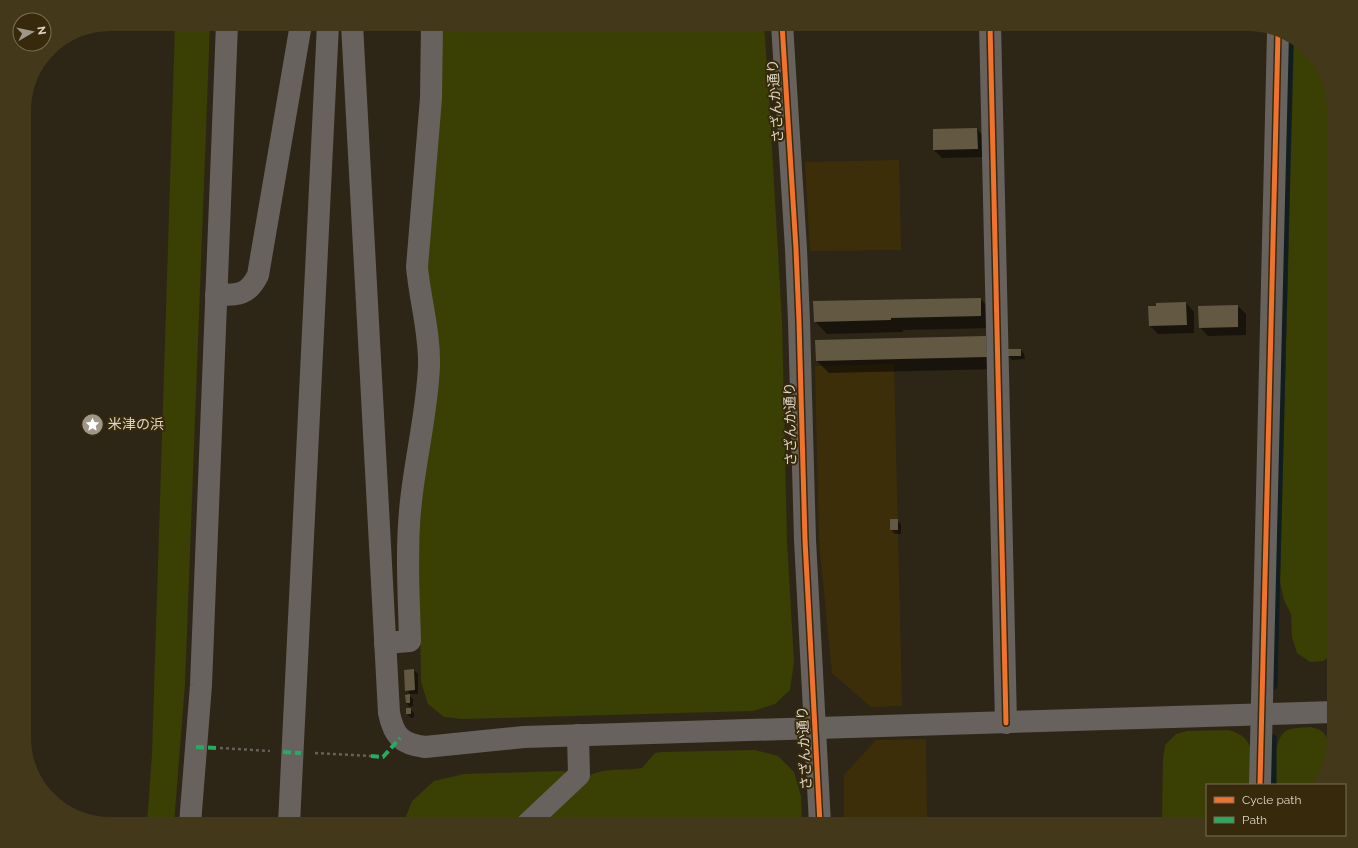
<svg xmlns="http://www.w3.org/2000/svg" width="1358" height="848" font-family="Raleway,'Noto Sans JP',sans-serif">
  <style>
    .built { fill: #3d2e0a }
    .green { fill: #3a3f04 }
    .shadow { fill: #0007 }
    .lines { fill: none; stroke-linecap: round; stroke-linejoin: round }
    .stream { stroke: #111e1f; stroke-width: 7 }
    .building { fill: #635943 }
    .path { stroke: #656059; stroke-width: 2.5; stroke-dasharray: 3 3; stroke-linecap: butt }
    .minor { stroke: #68625e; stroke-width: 22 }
    .quiet { stroke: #26ab63; stroke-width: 4; stroke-dasharray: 8 4; stroke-linecap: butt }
    .cycleway-casing { stroke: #372a0c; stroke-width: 8 }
    .cycleway { stroke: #ef722f; stroke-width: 5 }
    .labels { text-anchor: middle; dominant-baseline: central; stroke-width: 4; stroke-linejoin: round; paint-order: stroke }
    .street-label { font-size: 14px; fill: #ddd5c5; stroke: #372a0c }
    .poi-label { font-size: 14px; fill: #ddd5c5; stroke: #372a0c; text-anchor: start }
  </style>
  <rect width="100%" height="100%" fill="#2d2616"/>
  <g class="built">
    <path d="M 899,160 L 901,250 L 810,251 L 805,162 Z"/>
    <path d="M 894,364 L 902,706 L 871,707 L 832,673 L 819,540 L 815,366 Z"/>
    <path d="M 1329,727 L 1334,727 L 1334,739 L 1329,756 Z"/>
    <path d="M 926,739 L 927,824 L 844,824 L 844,775 L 876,740 Z"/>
  </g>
  <g class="green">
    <path d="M 175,24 L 210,24 L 185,684 L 174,824 L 147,824 L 152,754 Z"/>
    <path d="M 442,24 L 764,24 L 769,96 L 782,321 L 787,541 L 794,662 L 790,690 L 775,704 L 753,711 L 463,719 L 444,717 L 428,704 L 421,682 L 419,545 L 431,294 L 428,267 Z"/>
    <path d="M 1294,38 L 1323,67 L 1334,109 L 1334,653 L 1323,661 L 1310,662 L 1297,653 L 1292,637 L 1291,614 L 1284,600 L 1280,582 Z"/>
    <path d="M 1311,727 C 1313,728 1318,729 1320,730 C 1338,742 1325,770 1320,785 L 1276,785 C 1276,770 1272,736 1288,730 C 1295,727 1304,728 1311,727 Z"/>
    <path d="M 1229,730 C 1258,738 1252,760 1252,785 L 1207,785 L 1207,824 L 1163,824 L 1162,819 L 1163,759 L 1165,745 L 1176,734 L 1187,731 Z"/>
    <path d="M 755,750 L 778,756 L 794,772 L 801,796 L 802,824 L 537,824 C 550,812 580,779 595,773 C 610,768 627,771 642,768 L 655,753 L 662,752 Z"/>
    <path d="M 562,771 L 566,772 L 566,776 L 564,779 L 516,824 L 403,824 L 412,801 L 434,781 L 464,774 Z"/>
  </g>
  <g class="shadow">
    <path d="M 977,129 L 985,138 L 986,157 L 942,158 L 934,150 Z"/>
    <path d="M 980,299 L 993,311 L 993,328 L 903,330 L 903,332 L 827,334 L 815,321 Z"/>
    <path d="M 1186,303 L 1194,312 L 1194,333 L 1158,334 L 1150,326 Z"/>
    <path d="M 1238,306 L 1246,314 L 1246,335 L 1208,336 L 1200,327 Z"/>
    <path d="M 986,337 L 998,349 L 998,369 L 829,373 L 817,361 Z"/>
    <path d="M 1021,350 L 1024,354 L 1025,359 L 1012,360 L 1008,356 Z"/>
    <path d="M 891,520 L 897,520 L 901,524 L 901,534 L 895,534 L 891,530 Z"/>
    <path d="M 414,670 L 418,674 L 418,694 L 410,694 L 406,690 Z"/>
    <path d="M 409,695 L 413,699 L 413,706 L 410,707 L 406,703 Z"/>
    <path d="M 410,709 L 414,713 L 414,717 L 411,718 L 407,714 Z"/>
  </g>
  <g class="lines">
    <g class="stream">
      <path d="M 1274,686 L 1290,37"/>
      <path d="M 1273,785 L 1273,738"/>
    </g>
  </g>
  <g class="building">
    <path d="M 977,128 L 978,149 L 933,150 L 933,129 Z"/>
    <path d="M 981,298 L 981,316 L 891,318 L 891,320 L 814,322 L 813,301 Z"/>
    <path d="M 1186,302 L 1187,325 L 1149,326 L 1148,306 L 1156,306 L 1156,303 Z"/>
    <path d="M 1238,305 L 1238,327 L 1199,328 L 1198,306 Z"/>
    <path d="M 986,336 L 987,357 L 816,361 L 815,340 Z"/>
    <rect x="1007" y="349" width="14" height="7"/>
    <rect x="890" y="519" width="8" height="11"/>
    <path d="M 414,669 L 415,690 L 405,691 L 404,670 Z"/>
    <path d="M 410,694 L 410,703 L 406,703 L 405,695 Z"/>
    <rect x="406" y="708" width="5" height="6"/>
  </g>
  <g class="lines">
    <g class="path">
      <path d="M 220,748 L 270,751"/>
      <path d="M 315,753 L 371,756"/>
    </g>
    <g class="minor">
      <path d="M 352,24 L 389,713 C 394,737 402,744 425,747 L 524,737 L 1334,712"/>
      <path d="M 782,24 L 796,249 L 799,321 L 805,540 L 820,824"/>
      <path d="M 990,24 L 1006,723"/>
      <path d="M 216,295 C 237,295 248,296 258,275 L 301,24"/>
      <path d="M 385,643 L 410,641 C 409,598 406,554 410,511 C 414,463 427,415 429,366 C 430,333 420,300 417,267 L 431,98 L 432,24"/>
      <path d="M 1260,785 L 1278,33"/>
      <path d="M 190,824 L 201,685 L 227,24"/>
      <path d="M 289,824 L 328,24"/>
      <path d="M 527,824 L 579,775 L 578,735"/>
    </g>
    <g class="quiet">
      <path d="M 196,747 L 217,748"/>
      <path d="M 283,752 L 301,753"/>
      <path d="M 371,756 L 383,757 L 400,738"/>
    </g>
    <defs>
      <g id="cycleway">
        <path d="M 782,24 L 796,249 L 799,321 L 805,540 L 820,824"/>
        <path d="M 990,24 L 1006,723"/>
        <path d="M 1260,785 L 1278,33"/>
      </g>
    </defs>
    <use href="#cycleway" class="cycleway-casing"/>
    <use href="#cycleway" class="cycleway"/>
  </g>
  <defs>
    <symbol id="sight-disc" viewBox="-11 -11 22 22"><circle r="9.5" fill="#9f9888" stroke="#372a0c"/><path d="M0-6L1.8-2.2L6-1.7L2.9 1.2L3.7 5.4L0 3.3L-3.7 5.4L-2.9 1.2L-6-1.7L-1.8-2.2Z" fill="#fff"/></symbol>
  </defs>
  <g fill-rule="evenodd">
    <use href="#sight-disc" x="80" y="412" width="25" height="25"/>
  </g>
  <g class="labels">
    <g class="street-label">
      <text transform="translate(775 101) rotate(-94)">さざんか通り</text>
      <text transform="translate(790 424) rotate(-91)">さざんか通り</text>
      <text transform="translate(804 748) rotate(-93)">さざんか通り</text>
    </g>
    <g class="poi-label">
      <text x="108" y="424">米津の浜</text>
    </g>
  </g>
  <path d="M0 0H1358V848H0ZM110 31H1248A79 79 0 0 1 1327 110V738A79 79 0 0 1 1248 817H110A79 79 0 0 1 31 738V110A79 79 0 0 1 110 31Z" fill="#44381b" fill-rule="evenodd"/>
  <rect x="1206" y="784" width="140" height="52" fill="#372a0c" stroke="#796e56"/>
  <rect x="1214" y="797" width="20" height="6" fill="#ef722f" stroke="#796e56"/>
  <text x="1242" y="804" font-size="12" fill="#ddd5c5">Cycle path</text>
  <rect x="1214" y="817" width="20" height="6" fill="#26ab63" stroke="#796e56"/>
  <text x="1242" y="824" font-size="12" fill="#ddd5c5">Path</text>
  <g transform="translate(32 32) rotate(81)"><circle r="19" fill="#372a0c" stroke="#796e56"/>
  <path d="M0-3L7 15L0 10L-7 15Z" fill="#9f9888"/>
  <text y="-6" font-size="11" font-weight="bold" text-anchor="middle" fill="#ddd5c5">N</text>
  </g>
</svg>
